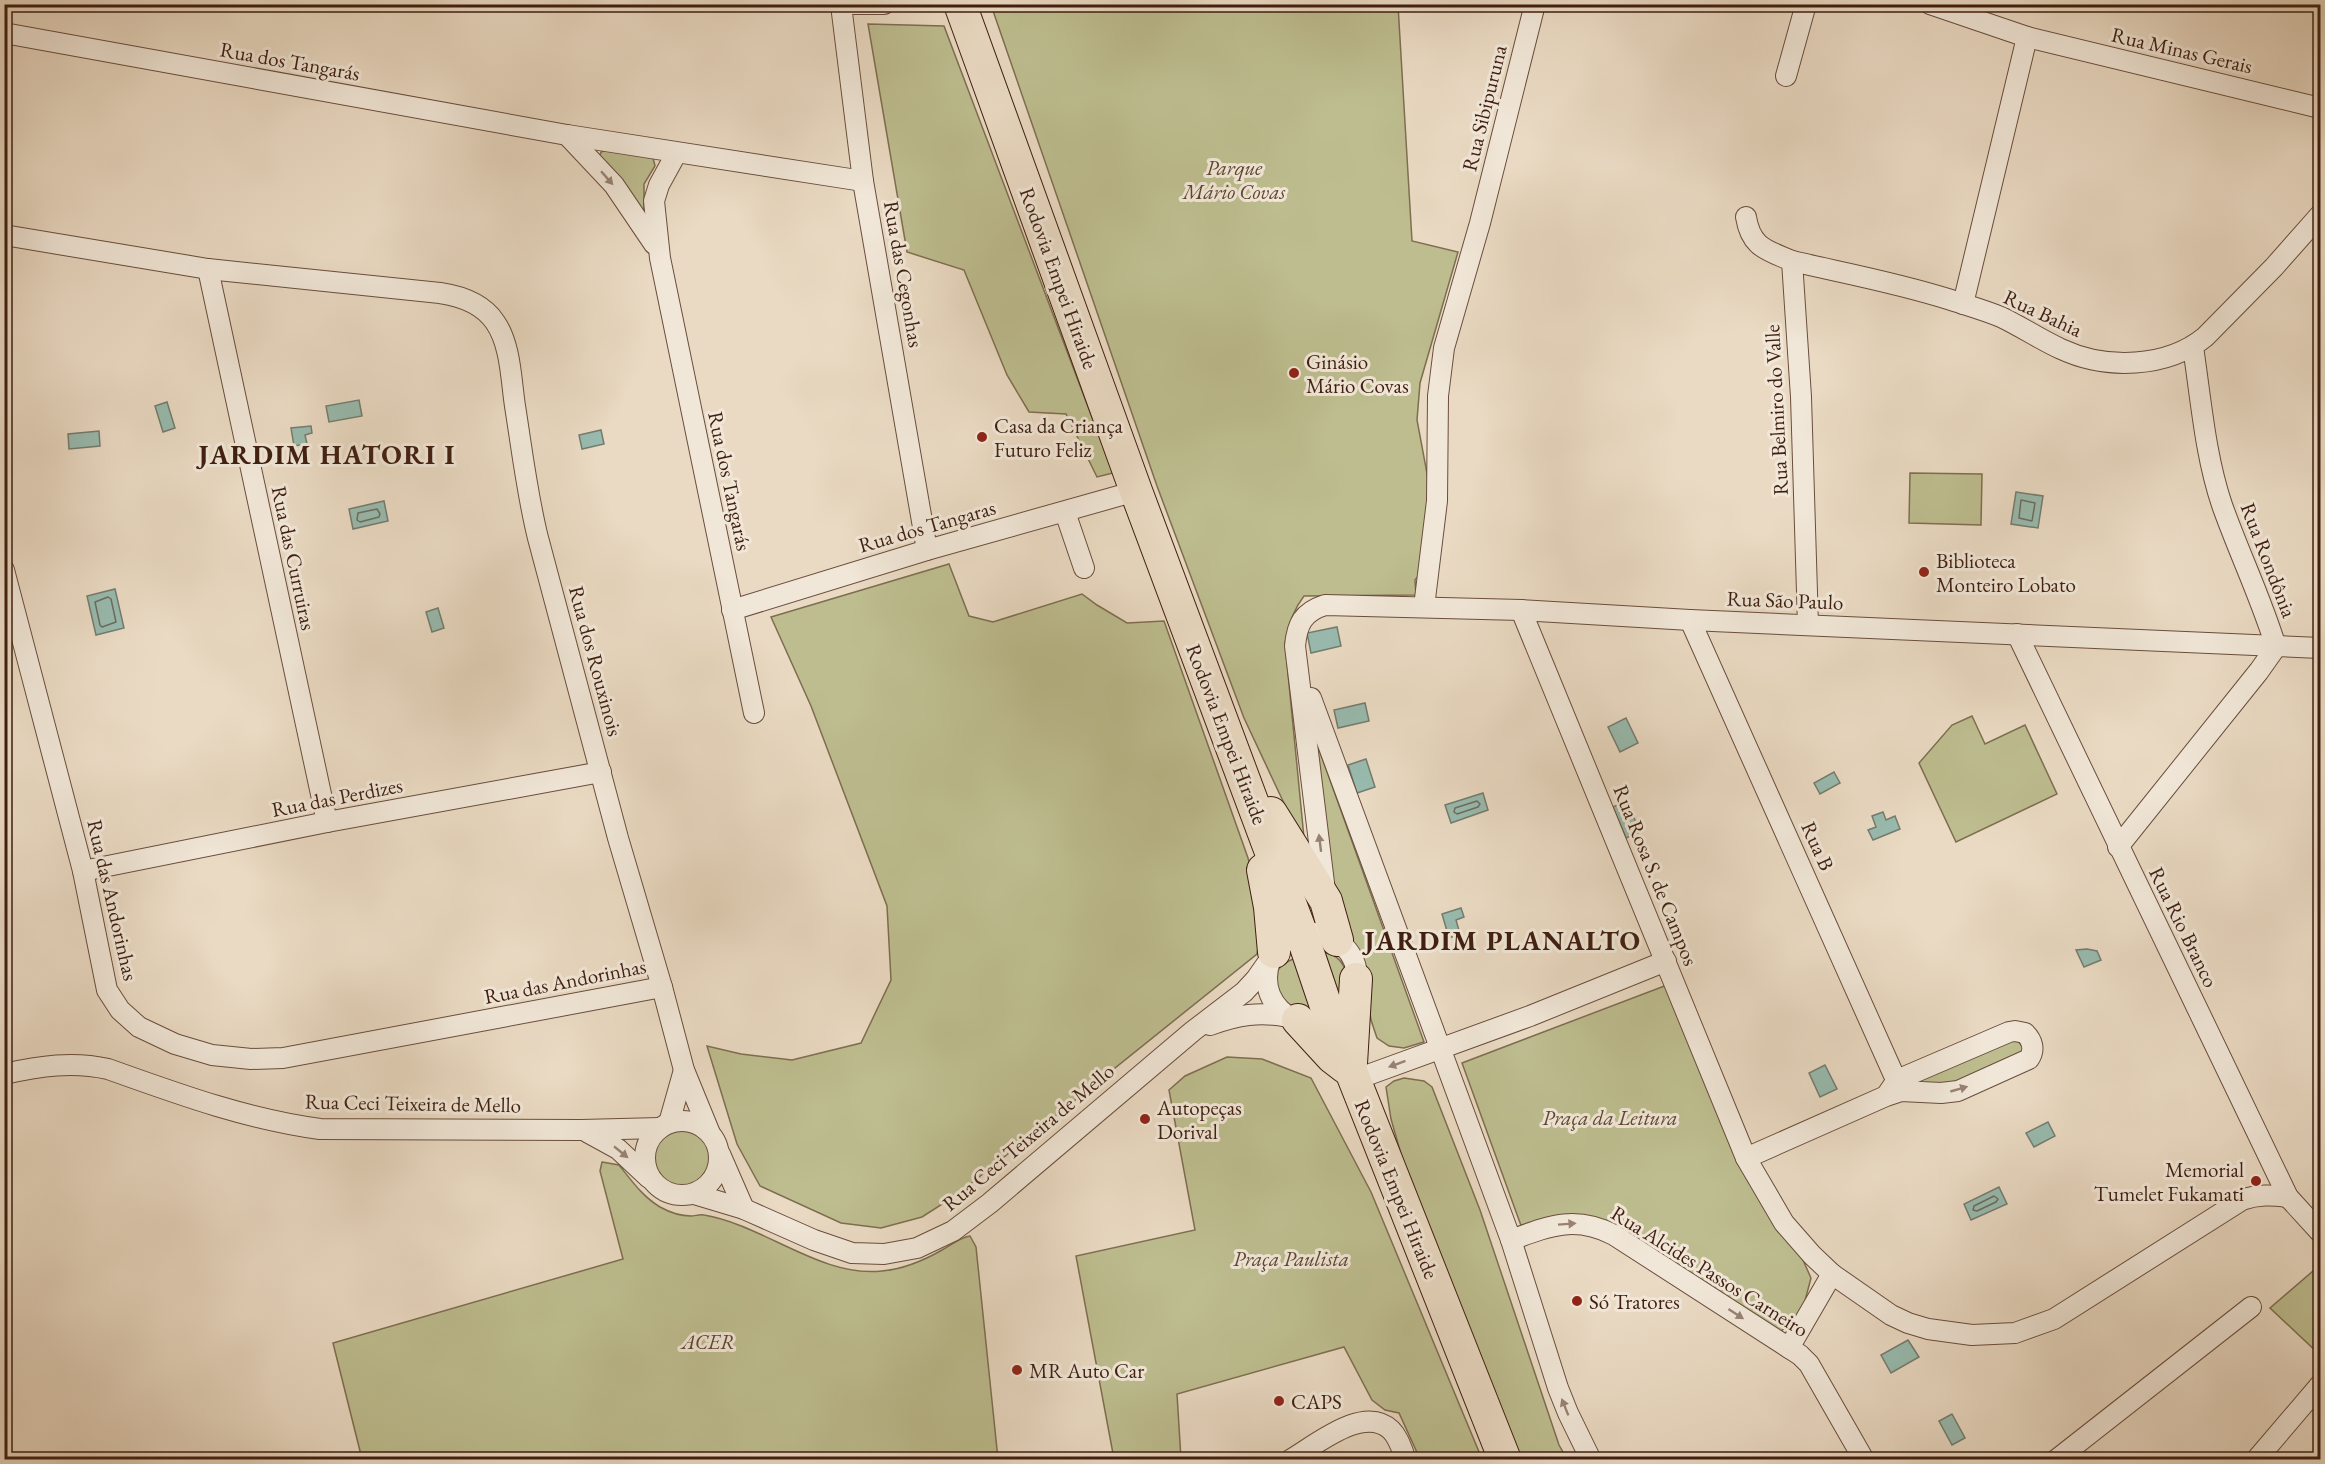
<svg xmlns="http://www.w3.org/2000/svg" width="2325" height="1464" font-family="'EB Garamond',serif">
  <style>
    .green { fill: #bdbd8f; stroke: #7e6e50; stroke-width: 1.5 }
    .water { fill: #98bbaf; stroke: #747c6f; stroke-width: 1.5 }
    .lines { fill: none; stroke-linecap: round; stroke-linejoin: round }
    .shore { stroke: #6c6c60; stroke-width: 1.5 }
    .street-casing { stroke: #6a4d3d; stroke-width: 22 }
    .primary-casing { stroke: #3f1e10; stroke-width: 34 }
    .street { stroke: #f1e7d8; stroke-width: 20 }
    .primary { stroke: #eadac3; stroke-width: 32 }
    .oneway { fill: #988274 }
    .poi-dot { fill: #8f2418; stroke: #f1e7d8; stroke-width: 2 }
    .labels { text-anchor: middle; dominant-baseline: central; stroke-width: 6; stroke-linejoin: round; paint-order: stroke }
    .street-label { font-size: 21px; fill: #3f1e10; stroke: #f1e7d8 }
    .park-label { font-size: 21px; font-style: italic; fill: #5e4630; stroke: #f1e7d8 }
    .poi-label { font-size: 21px; fill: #3f1e10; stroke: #f1e7d8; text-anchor: start }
    .district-label { font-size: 27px; font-weight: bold; letter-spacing: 1.5px; fill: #3f1e10; stroke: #f1e7d8 }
  </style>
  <rect width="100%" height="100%" fill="#eadac3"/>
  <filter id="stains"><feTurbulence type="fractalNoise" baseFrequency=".00333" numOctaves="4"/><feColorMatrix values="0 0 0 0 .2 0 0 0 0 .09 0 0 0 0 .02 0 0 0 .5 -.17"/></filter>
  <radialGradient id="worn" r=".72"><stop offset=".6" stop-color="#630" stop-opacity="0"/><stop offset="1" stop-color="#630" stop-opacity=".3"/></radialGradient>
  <g class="green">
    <path d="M 991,5 L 1398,5 L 1412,241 L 1458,252 L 1420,383 L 1417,420 L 1429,484 L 1420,574 L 1415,580 L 1416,595 L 1304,596 C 1293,610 1288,625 1285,643 L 1305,848 L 1244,718 L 1157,486 Z"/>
    <path d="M 868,24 L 944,26 L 1113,473 L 1097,477 L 1066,414 L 1029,412 L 1007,375 L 964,270 L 907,252 Z"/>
    <path d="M 607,150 L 646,155 L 653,158 L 655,166 L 644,184 L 644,209 L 637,210 L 599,158 L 601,152 Z"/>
    <path d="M 1910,473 L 1982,474 L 1981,525 L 1909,523 Z"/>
    <path d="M 949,564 L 969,616 L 993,622 L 1082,594 L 1097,605 L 1127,623 L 1164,621 L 1248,858 L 1263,912 L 1257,954 L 958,1194 L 922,1217 L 881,1228 L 841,1223 L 760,1186 L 737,1144 L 707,1046 L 741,1054 L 792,1060 L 861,1043 L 891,980 L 887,906 L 811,706 L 771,617 Z"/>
    <path d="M 1972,716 L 1985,744 L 2025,725 L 2057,794 L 1956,842 L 1919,763 L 1952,725 Z"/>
    <path d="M 1316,741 L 1424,1042 L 1404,1048 L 1389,1046 L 1377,1038 L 1371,1020 L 1366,987 L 1365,964 L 1356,946 L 1345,935 L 1335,900 Z"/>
    <path d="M 1320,952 C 1335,953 1341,959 1347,973 L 1337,1005 Z"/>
    <path d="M 1296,958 L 1312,1008 L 1302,1010 L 1287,1007 C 1269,989 1269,967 1296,958 Z"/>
    <path d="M 1667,985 L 1748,1181 L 1774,1222 L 1799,1251 L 1811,1278 L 1802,1312 L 1777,1335 L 1619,1229 L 1523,1231 L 1462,1063 Z"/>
    <path d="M 2005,1039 L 2017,1040 L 2022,1046 L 2023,1054 L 1969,1083 L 1923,1084 L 1919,1076 Z"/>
    <path d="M 1227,1057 L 1262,1059 L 1311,1078 L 1371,1192 L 1482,1459 L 1420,1459 L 1399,1413 L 1385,1410 L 1372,1400 L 1344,1347 L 1177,1394 L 1181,1459 L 1114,1459 L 1076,1256 L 1195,1230 L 1169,1090 L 1185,1076 Z"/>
    <path d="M 1404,1078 L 1424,1081 L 1432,1087 L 1480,1210 L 1559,1445 L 1567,1459 L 1514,1459 L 1403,1161 L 1391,1119 L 1386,1087 L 1394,1081 Z"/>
    <circle cx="682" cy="1158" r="28"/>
    <path d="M 602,1162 L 619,1165 C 632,1181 642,1196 660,1207 C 669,1212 680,1216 691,1216 C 695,1216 700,1214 704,1215 C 764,1225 821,1278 882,1271 C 904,1269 923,1261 942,1250 C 953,1244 959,1238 970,1236 L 976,1247 L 998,1459 L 362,1459 L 333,1343 L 623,1259 L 600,1171 Z"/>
    <path d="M 2320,1265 L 2320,1355 L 2270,1308 Z"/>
  </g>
  <g class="water">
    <path d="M 359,400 L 362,416 L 329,422 L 326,406 Z"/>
    <path d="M 167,402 L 175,428 L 163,432 L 155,406 Z"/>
    <path d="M 311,426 L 312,433 L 305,435 L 307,444 L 294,446 L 291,428 Z"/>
    <path d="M 601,430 L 604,444 L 582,449 L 579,435 Z"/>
    <path d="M 99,431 L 100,446 L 69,449 L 68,434 Z"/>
    <path d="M 2016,492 L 2043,496 L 2038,528 L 2011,524 Z"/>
    <path d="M 384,501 L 388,521 L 353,529 L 349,509 Z"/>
    <path d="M 115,589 L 124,628 L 96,635 L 87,596 Z"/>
    <path d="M 438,608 L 444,628 L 432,632 L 426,612 Z"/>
    <path d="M 1337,627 L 1341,646 L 1311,653 L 1307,633 Z"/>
    <path d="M 1365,703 L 1369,721 L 1338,728 L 1334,710 Z"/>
    <path d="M 1626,718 L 1638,743 L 1620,752 L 1608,727 Z"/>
    <path d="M 1366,759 L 1375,787 L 1357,793 L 1348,765 Z"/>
    <path d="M 1834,772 L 1840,783 L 1820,794 L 1814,783 Z"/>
    <path d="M 1483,793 L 1488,810 L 1451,823 L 1445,805 Z"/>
    <path d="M 1627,801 L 1640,832 L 1626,838 L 1613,807 Z"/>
    <path d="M 1883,812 L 1886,820 L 1895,816 L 1900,829 L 1873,840 L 1868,830 L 1876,827 L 1872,816 Z"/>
    <path d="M 1461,908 L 1464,917 L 1456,920 L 1460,934 L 1449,938 L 1442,914 Z"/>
    <path d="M 2087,949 L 2097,951 L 2101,960 L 2084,967 L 2076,950 Z"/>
    <path d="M 1825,1065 L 1837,1089 L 1820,1097 L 1809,1073 Z"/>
    <path d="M 2048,1122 L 2055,1136 L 2034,1147 L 2026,1133 Z"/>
    <path d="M 1999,1187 L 2007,1204 L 1971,1220 L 1964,1204 Z"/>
    <path d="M 1908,1340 L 1919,1357 L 1891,1373 L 1881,1355 Z"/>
    <path d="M 1952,1414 L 1965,1438 L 1952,1445 L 1939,1421 Z"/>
  </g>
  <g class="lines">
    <g class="shore">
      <path d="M 2021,500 L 2035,503 L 2032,521 L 2019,518 Z"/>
      <path d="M 377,509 L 380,514 L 379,517 L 360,522 L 357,520 L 358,513 Z"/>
      <path d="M 108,597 L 111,599 L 116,622 L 102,627 L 100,625 L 95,602 Z"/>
      <path d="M 1477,801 L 1480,804 L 1478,807 L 1457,814 L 1454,812 L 1455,808 Z"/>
      <path d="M 1994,1196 L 1998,1199 L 1996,1202 L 1977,1211 L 1973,1210 L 1974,1206 Z"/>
    </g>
    <defs>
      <g id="street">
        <path d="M 838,4 L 884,4"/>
        <path d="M 1930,4 L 2027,37 L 2320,108"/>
        <path d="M 841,5 L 863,181 L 927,550"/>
        <path d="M 4,33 L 567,135 L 863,181"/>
        <path d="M 1786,76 L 1806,4"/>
        <path d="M 567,135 L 614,185 L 654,244"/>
        <path d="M 676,154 L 659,185 L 654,201 L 660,258 L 754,713"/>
        <path d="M 1746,217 C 1751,248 1767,250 1792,261 L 1801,397 L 1808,625"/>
        <path d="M 4,235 L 208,269 L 440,293 C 460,296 483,304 495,322 C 511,345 511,380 515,406 C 522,450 527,494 538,538 L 618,838 L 662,987 L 684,1070 L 709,1131"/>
        <path d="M 1792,261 C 1844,273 1898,283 1948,299 C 1966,305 1984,310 2001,317 C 2022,327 2041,340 2061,349 C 2106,370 2167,368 2205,337 L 2274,267 L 2320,215"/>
        <path d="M 208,269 L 327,822"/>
        <path d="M 1963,304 L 2027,37"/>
        <path d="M 1065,512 L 1084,568"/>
        <path d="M 4,570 L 83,871 L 107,990 L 120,1010 L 139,1027 L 175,1044 L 212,1055 L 251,1059 L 283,1058 L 662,987"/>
        <path d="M 1424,607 L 1437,501 L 1438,396 L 1444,348 L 1480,223 L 1535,4"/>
        <path d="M 732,610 L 927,550 L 1136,491"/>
        <path d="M 1521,610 L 1746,1158 L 1784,1223 L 1812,1255 L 1832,1274 L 1891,1315 L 1908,1323 L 1928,1329 L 1972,1335 L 2015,1333 L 2054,1319 L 2242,1200 C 2258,1194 2272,1195 2288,1197"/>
        <path d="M 1690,620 L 1901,1091"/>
        <path d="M 2017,634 L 2288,1197 L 2320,1232"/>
        <path d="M 1311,698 L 1511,1240 L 1558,1388 L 1568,1413 L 1591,1460"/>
        <path d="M 2118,847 L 2259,671 L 2276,647 C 2261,598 2239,553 2222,505 C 2205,455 2201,399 2193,347"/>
        <path d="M 83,871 L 327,822 L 601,772"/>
        <path d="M 1325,891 L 1295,646 C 1297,624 1303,612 1325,605 L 1521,610 L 1690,620 L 2320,648"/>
        <circle cx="1312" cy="978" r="45"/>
        <path d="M 1210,1025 C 1237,1015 1260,1011 1288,1017"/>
        <path d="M 4,1074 C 40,1066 73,1061 108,1069 C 178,1094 246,1119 320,1129 L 581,1130 L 660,1128"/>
        <path d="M 1354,1080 L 1530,1016 L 1666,961"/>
        <circle cx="682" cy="1158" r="37"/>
        <path d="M 669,1123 L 684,1070"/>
        <path d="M 587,1132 L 618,1149 L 649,1178"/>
        <path d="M 720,1154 L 744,1209"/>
        <path d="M 1746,1158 L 1886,1096 L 1901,1091 L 1941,1093 L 1958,1091 L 2029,1059 C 2035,1050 2033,1041 2025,1033 L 2015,1031 L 2009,1032 L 1897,1080 L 1886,1096"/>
        <path d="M 694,1194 L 744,1209 L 814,1240 L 852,1253 L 884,1254 L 917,1248 L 953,1231 L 990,1203 L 1193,1031 L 1244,992 L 1256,979 L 1270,959"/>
        <path d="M 1511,1240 C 1549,1226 1575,1215 1614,1235 L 1800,1355 L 1809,1364 L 1864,1460"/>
        <path d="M 1789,1348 L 1832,1274"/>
        <path d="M 1290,1460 C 1316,1445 1364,1404 1391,1430 C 1399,1438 1402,1450 1406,1460"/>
        <path d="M 2056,1460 L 2251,1307"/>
        <path d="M 2256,1460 L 2320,1385"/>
      </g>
      <g id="primary">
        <path d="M 960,4 L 1136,491 L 1302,935 L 1330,1018 L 1505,1460"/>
        <path d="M 1271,813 L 1326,901 L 1337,940"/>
        <path d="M 1263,870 L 1270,907 L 1274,952"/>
        <path d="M 1298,1020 L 1332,1057 L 1345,1067"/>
        <path d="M 1351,1064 L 1356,979"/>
      </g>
    </defs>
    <use href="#street" class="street-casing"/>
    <use href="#primary" class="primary-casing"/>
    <use href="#street" class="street"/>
    <use href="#primary" class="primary"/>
  </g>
  <defs><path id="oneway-solid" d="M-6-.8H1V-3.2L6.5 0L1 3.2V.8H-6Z" transform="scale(1.5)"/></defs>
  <g class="oneway">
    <use href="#oneway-solid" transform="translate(607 178) rotate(49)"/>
    <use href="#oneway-solid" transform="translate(1320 843) rotate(-97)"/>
    <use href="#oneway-solid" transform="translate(1397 1064) rotate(160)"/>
    <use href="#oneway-solid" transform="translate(1959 1089) rotate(-16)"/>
    <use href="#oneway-solid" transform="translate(621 1152) rotate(39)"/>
    <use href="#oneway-solid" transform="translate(1567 1224) rotate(-4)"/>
    <use href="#oneway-solid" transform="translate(1736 1314) rotate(33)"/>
    <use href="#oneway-solid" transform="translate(1565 1407) rotate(-112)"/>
  </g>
  <g class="poi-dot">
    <circle cx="1294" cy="373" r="6"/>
    <circle cx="982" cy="437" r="6"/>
    <circle cx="1924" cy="572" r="6"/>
    <circle cx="1145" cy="1119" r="6"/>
    <circle cx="2256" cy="1181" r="6"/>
    <circle cx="1577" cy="1301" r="6"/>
    <circle cx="1017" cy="1370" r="6"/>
    <circle cx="1279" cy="1401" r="6"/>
  </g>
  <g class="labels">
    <g class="street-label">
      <text transform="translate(2182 50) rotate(13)">Rua Minas Gerais</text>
      <text transform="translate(290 61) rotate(10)">Rua dos Tangarás</text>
      <text transform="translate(1484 108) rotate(-76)">Rua Sibipuruna</text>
      <text transform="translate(904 274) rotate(80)">Rua das Cegonhas</text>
      <text transform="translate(1059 278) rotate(70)">Rodovia Empei Hiraide</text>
      <text transform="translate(2043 313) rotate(25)">Rua Bahia</text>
      <text transform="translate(1776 410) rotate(-93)">Rua Belmiro do Valle</text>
      <text transform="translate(730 481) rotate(78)">Rua dos Tangarás</text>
      <text transform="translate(927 526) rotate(-16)">Rua dos Tangaras</text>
      <text transform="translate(294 558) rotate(78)">Rua das Curruiras</text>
      <text transform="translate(2269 560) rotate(69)">Rua Rondônia</text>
      <text transform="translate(1785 600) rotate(2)">Rua São Paulo</text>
      <text transform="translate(596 661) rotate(75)">Rua dos Rouxinois</text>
      <text transform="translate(1227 734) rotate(69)">Rodovia Empei Hiraide</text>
      <text transform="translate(337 797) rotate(-11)">Rua das Perdizes</text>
      <text transform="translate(1818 846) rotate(66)">Rua B</text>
      <text transform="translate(1656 875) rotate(68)">Rua Rosa S. de Campos</text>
      <text transform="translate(113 900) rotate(77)">Rua das Andorinhas</text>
      <text transform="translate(2184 927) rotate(64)">Rua Rio Branco</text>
      <text transform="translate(565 981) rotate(-11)">Rua das Andorinhas</text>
      <text transform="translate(413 1103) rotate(1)">Rua Ceci Teixeira de Mello</text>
      <text transform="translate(1028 1137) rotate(-40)">Rua Ceci Teixeira de Mello</text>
      <text transform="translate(1397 1189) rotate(68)">Rodovia Empei Hiraide</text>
      <text transform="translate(1710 1271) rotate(32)">Rua Alcides Passos Carneiro</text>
    </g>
    <g class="park-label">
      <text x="1234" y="167">Parque<tspan x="1234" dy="24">Mário Covas</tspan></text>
      <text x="1610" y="1117">Praça da Leitura</text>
      <text x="1291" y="1258">Praça Paulista</text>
      <text x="708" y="1341">ACER</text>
    </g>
    <g class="poi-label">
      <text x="1306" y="361">Ginásio<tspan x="1306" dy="24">Mário Covas</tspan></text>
      <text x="994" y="425">Casa da Criança<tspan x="994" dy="24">Futuro Feliz</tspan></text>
      <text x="1936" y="560">Biblioteca<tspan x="1936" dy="24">Monteiro Lobato</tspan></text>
      <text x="1157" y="1107">Autopeças<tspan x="1157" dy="24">Dorival</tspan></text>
      <text x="2244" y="1169" text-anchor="end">Memorial<tspan x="2244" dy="24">Tumelet Fukamati</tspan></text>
      <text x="1589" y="1301">Só Tratores</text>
      <text x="1029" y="1370">MR Auto Car</text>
      <text x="1291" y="1401">CAPS</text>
    </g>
    <g class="district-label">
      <text x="327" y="454">JARDIM HATORI I</text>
      <text x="1503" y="940">JARDIM PLANALTO</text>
    </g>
  </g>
  <rect width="2325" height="1464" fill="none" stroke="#eadac3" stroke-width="24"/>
  <rect x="6" y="6" width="2313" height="1452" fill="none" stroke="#3f1e10" stroke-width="3"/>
  <rect x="12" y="12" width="2301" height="1440" fill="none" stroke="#3f1e10" stroke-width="1.5"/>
  <rect width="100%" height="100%" filter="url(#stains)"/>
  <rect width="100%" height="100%" fill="url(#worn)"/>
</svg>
